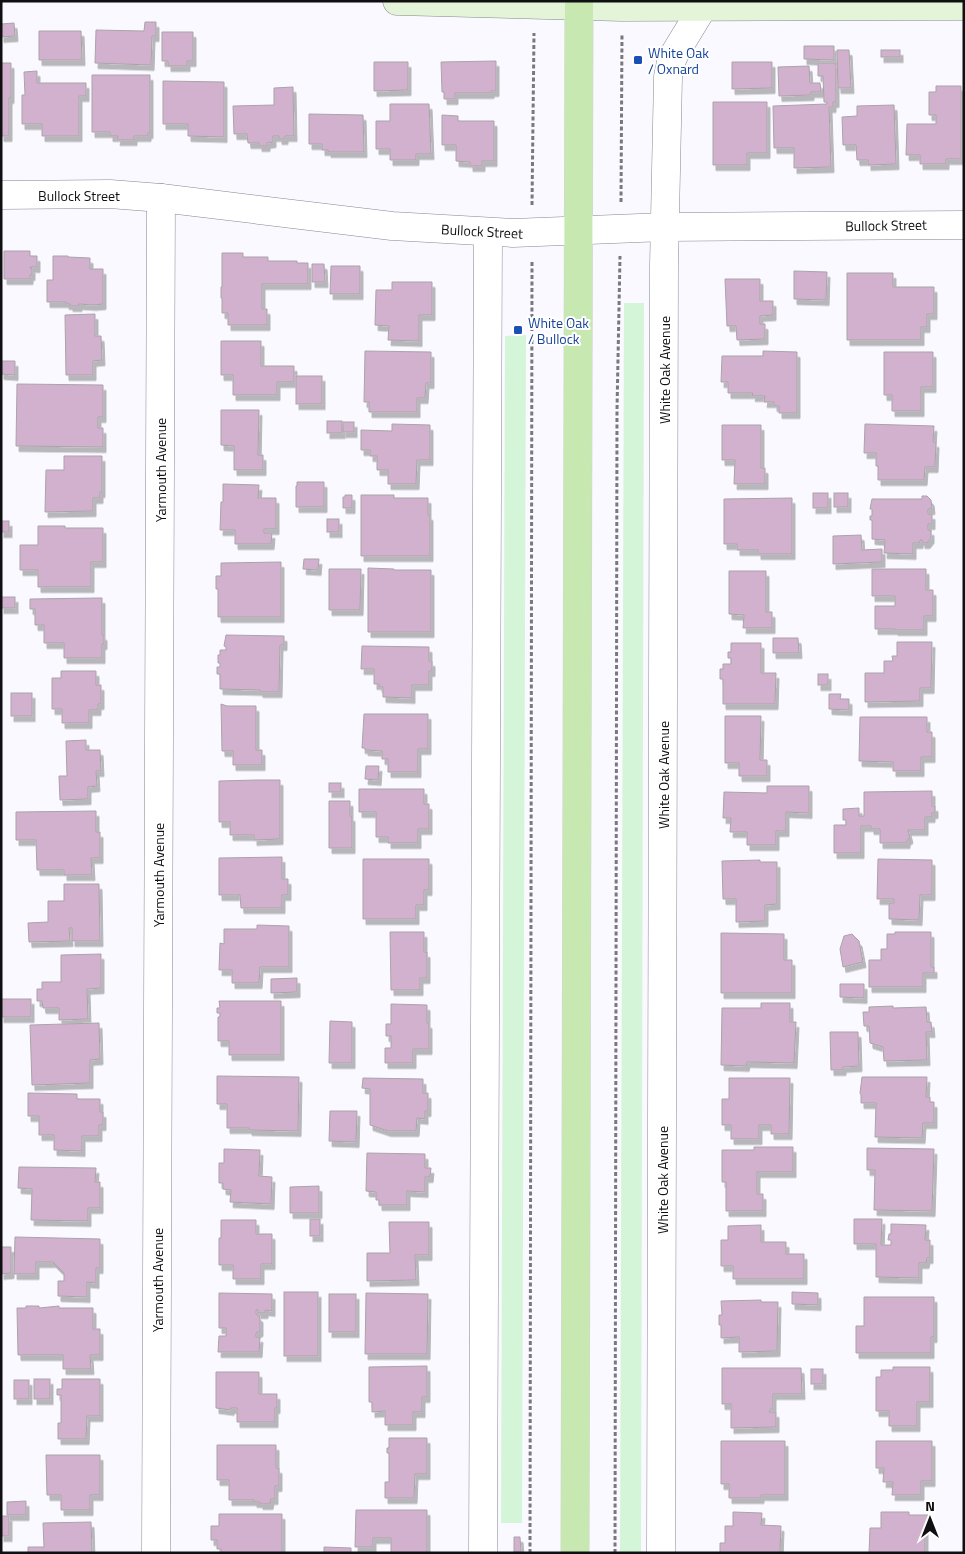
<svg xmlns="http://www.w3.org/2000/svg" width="965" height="1554" font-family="'Titillium Web',sans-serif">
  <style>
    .green { fill: #d5f5d8 }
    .building { fill: #d1b1cd; stroke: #aaa3a9; filter: url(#shadow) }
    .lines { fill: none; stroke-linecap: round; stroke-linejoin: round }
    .minor-casing { stroke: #878790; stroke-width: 29 }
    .secondary-casing { stroke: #878790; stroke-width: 29 }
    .primary-casing { stroke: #d4d4d5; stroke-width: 29 }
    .path { stroke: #79797d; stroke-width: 3; stroke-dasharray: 4 2.5; stroke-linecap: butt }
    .minor { stroke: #fff; stroke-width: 28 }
    .secondary { stroke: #e3f4d8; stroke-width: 28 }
    .primary { stroke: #c7e8b1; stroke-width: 28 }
    .transit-dot { fill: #1a4fb4; stroke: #fff; stroke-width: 2 }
    .labels { text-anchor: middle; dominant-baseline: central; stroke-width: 4; stroke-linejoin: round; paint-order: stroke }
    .transit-label { font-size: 14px; fill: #164399; stroke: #fff; text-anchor: start }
    .street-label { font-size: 14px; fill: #101013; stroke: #fff }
  </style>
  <defs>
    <filter id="shadow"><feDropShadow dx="3" dy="5.5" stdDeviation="0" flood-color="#0004"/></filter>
  </defs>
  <rect width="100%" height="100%" fill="#f9f9ff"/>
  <g class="green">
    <path d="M 624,303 L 644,303 L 641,1553 L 620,1553 Z"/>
    <path d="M 526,335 L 522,1523 L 501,1523 L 505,336 Z"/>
  </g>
  <g class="building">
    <path d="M 145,22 L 156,22 L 156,36 L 152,36 L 151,65 L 95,63 L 96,30 L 144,31 Z"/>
    <path d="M 14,23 L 15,36 L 1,37 L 1,24 Z"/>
    <path d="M 39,31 L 81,31 L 82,60 L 39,60 Z"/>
    <path d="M 162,32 L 193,32 L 193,61 L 187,61 L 187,66 L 168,66 L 168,61 L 162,61 Z"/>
    <path d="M 804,46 L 834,46 L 834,60 L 804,59 Z"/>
    <path d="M 837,50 L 849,50 L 851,88 L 838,88 Z"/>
    <rect x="881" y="50" width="19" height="7"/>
    <path d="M 496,61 L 496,91 L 491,91 L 491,93 L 455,93 L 455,99 L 444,99 L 444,92 L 442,92 L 441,62 Z"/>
    <path d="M 374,62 L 408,62 L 408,90 L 374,91 Z"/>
    <path d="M 732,62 L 772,62 L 772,88 L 732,89 Z"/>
    <path d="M 1,63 L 11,63 L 11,98 L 9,98 L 9,136 L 1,136 Z"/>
    <path d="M 818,63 L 836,63 L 836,102 L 833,102 L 833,107 L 829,107 L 831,167 L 794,168 L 794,148 L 774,148 L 773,106 L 827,104 L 827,102 L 824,102 L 823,76 L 818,76 Z"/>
    <path d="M 809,66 L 810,83 L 820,83 L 821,92 L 811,92 L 811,95 L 779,96 L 778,67 Z"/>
    <path d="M 37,71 L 37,83 L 86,83 L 86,96 L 79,96 L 79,136 L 42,136 L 42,124 L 22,124 L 22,95 L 25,95 L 24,72 Z"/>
    <path d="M 92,75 L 150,75 L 150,133 L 148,133 L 148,136 L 134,136 L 134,140 L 117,140 L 118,136 L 110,136 L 110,132 L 92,132 Z"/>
    <path d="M 163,81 L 224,82 L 224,137 L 188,136 L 188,124 L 163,124 Z"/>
    <path d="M 936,86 L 961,86 L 961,159 L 946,159 L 946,164 L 920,164 L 920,155 L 906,155 L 907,124 L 936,124 L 936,115 L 929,115 L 929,92 L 936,92 Z"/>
    <path d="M 293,87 L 294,136 L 285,136 L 285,139 L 279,139 L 279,136 L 273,136 L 273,142 L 267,143 L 267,146 L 259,146 L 259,143 L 248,143 L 247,134 L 234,134 L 233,106 L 274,105 L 274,88 Z"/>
    <path d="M 713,102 L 767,102 L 767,153 L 747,153 L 747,165 L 713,165 Z"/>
    <path d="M 390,104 L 429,104 L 431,154 L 416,154 L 416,160 L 390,160 L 390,149 L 376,149 L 376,121 L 390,121 Z"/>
    <path d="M 894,105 L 896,164 L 868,165 L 868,160 L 857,160 L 856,145 L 843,145 L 842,117 L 857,116 L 857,106 Z"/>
    <path d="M 309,114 L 363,115 L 364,152 L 328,152 L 328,150 L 322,150 L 322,144 L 309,144 Z"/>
    <path d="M 442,115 L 458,116 L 458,121 L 494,121 L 494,161 L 482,161 L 482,166 L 470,166 L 470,162 L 456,161 L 456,145 L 442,145 Z"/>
    <path d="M 4,251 L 30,251 L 30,256 L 37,256 L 37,267 L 30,267 L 30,268 L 32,268 L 32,275 L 30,275 L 30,279 L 4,279 Z"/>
    <path d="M 222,253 L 243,253 L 243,257 L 268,257 L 268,261 L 297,261 L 297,263 L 308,263 L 308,284 L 262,284 L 262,309 L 267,309 L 267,325 L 228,325 L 228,313 L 222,313 L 222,298 L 221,298 L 221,287 L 222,287 Z"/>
    <path d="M 53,256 L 68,256 L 68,257 L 90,258 L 90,269 L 103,269 L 103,304 L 93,305 L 79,304 L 79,306 L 70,306 L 70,304 L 66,304 L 66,302 L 47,302 L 47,280 L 53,280 Z"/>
    <path d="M 312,264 L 324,264 L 325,282 L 312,282 Z"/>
    <path d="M 331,266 L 360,266 L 360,294 L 330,294 Z"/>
    <path d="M 794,271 L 827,272 L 826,300 L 794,299 Z"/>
    <path d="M 847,273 L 893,273 L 893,287 L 934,287 L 934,314 L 927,314 L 927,327 L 921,327 L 921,340 L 847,340 Z"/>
    <path d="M 725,279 L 760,279 L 760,301 L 773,301 L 773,315 L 760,316 L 760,324 L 765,324 L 765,339 L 737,340 L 736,326 L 727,326 Z"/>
    <path d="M 392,282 L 432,282 L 432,315 L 419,315 L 419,341 L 388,340 L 389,326 L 375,325 L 376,290 L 392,290 Z"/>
    <path d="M 95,314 L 95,336 L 101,336 L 102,360 L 93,361 L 93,375 L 66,375 L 65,315 Z"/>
    <path d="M 221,341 L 261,341 L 261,366 L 294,366 L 294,382 L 277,382 L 277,395 L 233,395 L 233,375 L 221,375 Z"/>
    <path d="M 365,351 L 431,352 L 431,383 L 426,383 L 425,398 L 417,398 L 417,412 L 369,412 L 369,402 L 364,402 Z"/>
    <path d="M 763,351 L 797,352 L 797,413 L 779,413 L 779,406 L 774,406 L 774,402 L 764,402 L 765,396 L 752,396 L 753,393 L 728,393 L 728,382 L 721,382 L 722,356 L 763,356 Z"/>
    <path d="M 884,352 L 933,352 L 933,387 L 921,387 L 921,411 L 892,411 L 892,395 L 884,395 Z"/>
    <path d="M 1,361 L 15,361 L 15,375 L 1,374 Z"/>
    <rect x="296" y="376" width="26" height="28"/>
    <path d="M 17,384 L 103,385 L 103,417 L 98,417 L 98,428 L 103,428 L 103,447 L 16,446 Z"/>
    <path d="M 221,410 L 259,410 L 258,455 L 263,455 L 263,470 L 234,470 L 234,446 L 221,445 Z"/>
    <rect x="327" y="421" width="15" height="12"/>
    <rect x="343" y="422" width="11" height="10"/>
    <path d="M 392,424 L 430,425 L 430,460 L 417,460 L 416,484 L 388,484 L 388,470 L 377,470 L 377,456 L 370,456 L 370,450 L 361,450 L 361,430 L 392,431 Z"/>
    <path d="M 865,424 L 934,426 L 933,442 L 936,442 L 935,467 L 925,467 L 924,480 L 878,480 L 878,466 L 876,466 L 876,453 L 864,453 Z"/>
    <path d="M 722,425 L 761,425 L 761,468 L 765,468 L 765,484 L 734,484 L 735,460 L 722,460 Z"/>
    <path d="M 64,456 L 102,456 L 102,492 L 100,492 L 100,498 L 93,498 L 93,511 L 45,512 L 46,470 L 64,470 Z"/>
    <path d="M 297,482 L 324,482 L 324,507 L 296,507 L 296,486 L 297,486 Z"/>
    <path d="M 223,484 L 259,485 L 258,498 L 276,498 L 276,529 L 264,529 L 264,533 L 272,533 L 271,544 L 235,544 L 235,530 L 220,530 L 221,502 L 223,502 Z"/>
    <rect x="813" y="493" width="15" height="15"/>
    <rect x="834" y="493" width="14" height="14"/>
    <path d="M 345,495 L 352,495 L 352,508 L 343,508 L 343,497 L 345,497 Z"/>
    <path d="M 361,495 L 394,495 L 394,498 L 428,498 L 428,515 L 430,515 L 430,556 L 361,556 Z"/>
    <path d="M 922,496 L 927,496 L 931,500 L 932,509 L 928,509 L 928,514 L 932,514 L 932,524 L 928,524 L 928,530 L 931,530 L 931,538 L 927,543 L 922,543 L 922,540 L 920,540 L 920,543 L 913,543 L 913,554 L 884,553 L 885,540 L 872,539 L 872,520 L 870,520 L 870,516 L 872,516 L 872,509 L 870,509 L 872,499 L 922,499 Z"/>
    <path d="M 792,498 L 792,554 L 758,554 L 758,550 L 737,550 L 737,544 L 724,544 L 724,499 Z"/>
    <rect x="327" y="519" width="12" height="13"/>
    <rect x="1" y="521" width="8" height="11"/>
    <path d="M 38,526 L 65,526 L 65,528 L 103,528 L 103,562 L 91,562 L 91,587 L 38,587 L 38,570 L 20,570 L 20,545 L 38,545 Z"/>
    <path d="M 861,535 L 862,550 L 882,549 L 882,562 L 833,564 L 833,536 Z"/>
    <path d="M 304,559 L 319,559 L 318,570 L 303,569 Z"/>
    <path d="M 281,562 L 281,617 L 218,617 L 218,589 L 216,589 L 216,576 L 221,576 L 221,563 Z"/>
    <path d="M 368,568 L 394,569 L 394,570 L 431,570 L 431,632 L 368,632 Z"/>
    <path d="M 329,569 L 361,569 L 360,610 L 329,610 Z"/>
    <path d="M 872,569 L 926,569 L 926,590 L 933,590 L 933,616 L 924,616 L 924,630 L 895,630 L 895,629 L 875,629 L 875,606 L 895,606 L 895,596 L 872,596 Z"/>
    <path d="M 729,571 L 766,571 L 766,612 L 772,612 L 772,628 L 743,628 L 744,615 L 729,614 Z"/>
    <rect x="1" y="597" width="14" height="11"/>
    <path d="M 98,598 L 102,598 L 102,635 L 104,635 L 104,644 L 102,644 L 102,658 L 64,658 L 64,643 L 44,643 L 44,625 L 35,625 L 35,609 L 30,609 L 30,599 Z"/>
    <path d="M 226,635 L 284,636 L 284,645 L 280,645 L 279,692 L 260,692 L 260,690 L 220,689 L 220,674 L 217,674 L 217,667 L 220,667 L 220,663 L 218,663 L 218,655 L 220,655 L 220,650 L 226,650 L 226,647 L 224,646 Z"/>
    <path d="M 773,638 L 798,638 L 799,653 L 773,653 Z"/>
    <path d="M 897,642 L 932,642 L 931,688 L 920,688 L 920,701 L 865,702 L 865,673 L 884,673 L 884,661 L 893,661 L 892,656 L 897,656 Z"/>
    <path d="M 731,643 L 761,643 L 761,673 L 776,673 L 775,704 L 723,704 L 723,679 L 720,679 L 720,669 L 723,669 L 723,664 L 731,664 L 731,658 L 728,658 L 728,652 L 731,652 Z"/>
    <path d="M 362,646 L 429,647 L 429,661 L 432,661 L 432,671 L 429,671 L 429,685 L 412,685 L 412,698 L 383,697 L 383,687 L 379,687 L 379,684 L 374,684 L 374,669 L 361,669 Z"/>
    <path d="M 61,671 L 96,671 L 96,685 L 101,685 L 101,704 L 98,704 L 98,710 L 89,710 L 89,723 L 62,723 L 62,709 L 52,709 L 52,678 L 61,678 Z"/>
    <rect x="818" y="674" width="10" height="11"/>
    <rect x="11" y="693" width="21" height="23"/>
    <path d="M 829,694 L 841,694 L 840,699 L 849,699 L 849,710 L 829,709 Z"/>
    <path d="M 221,704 L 227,706 L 256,706 L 256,750 L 262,750 L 262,765 L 233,765 L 233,751 L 222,751 Z"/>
    <path d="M 364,714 L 428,714 L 428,749 L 418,749 L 418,772 L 388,772 L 388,759 L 382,759 L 382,751 L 365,750 L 365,748 L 362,748 Z"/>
    <path d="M 725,716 L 761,716 L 760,760 L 767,760 L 767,776 L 739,776 L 739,763 L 725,763 Z"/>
    <path d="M 860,717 L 927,717 L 927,732 L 932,732 L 932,757 L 921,757 L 921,771 L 893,771 L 893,762 L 859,761 Z"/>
    <path d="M 86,740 L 86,750 L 100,750 L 101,771 L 96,771 L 97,786 L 88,787 L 88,799 L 60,800 L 59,776 L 67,776 L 66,741 Z"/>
    <path d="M 366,766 L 379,766 L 378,780 L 365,779 Z"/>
    <path d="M 256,780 L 280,780 L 280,839 L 254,840 L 254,835 L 230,835 L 230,822 L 219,822 L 219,781 Z"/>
    <rect x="329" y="783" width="12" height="9"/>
    <path d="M 767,786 L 809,786 L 809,813 L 786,812 L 786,831 L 776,831 L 776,845 L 747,845 L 747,832 L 730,832 L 731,818 L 723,818 L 724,792 L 767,793 Z"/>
    <path d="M 359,789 L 424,789 L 424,804 L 429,804 L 429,829 L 418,829 L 418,843 L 388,843 L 388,837 L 376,837 L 376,812 L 359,812 Z"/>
    <path d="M 932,791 L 932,806 L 935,806 L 935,813 L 932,813 L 932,817 L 925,817 L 925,830 L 908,830 L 910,838 L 907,840 L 907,843 L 880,843 L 880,829 L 871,829 L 871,826 L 861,826 L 861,853 L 834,853 L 834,825 L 846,825 L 846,820 L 843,820 L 843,809 L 859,808 L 859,816 L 864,816 L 864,792 Z"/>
    <path d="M 329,801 L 350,801 L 350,816 L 352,816 L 352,848 L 329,848 Z"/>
    <path d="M 96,811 L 96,832 L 100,832 L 100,858 L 91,858 L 92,875 L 64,875 L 64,870 L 37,870 L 36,840 L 16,840 L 16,812 Z"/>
    <path d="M 282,857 L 282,879 L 288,879 L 288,895 L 282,895 L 282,908 L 241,908 L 240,895 L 219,895 L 219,858 Z"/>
    <path d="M 363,859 L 429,859 L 429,890 L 424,890 L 424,905 L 416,905 L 416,919 L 363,919 Z"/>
    <path d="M 878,859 L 932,860 L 932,895 L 920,895 L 919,920 L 889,919 L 889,903 L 894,903 L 894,899 L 877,899 Z"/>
    <path d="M 760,860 L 760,862 L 777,862 L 777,904 L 765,905 L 765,921 L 736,922 L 736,899 L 723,899 L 722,861 Z"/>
    <path d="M 64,884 L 99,884 L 100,941 L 72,941 L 72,928 L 69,928 L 70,941 L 29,942 L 28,923 L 48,922 L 48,901 L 64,901 Z"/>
    <path d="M 257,925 L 289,926 L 289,967 L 260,967 L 259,983 L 232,983 L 232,970 L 219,970 L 220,943 L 224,944 L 224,929 L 257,929 Z"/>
    <path d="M 390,932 L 424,932 L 424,952 L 427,952 L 427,978 L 420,978 L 420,990 L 391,990 Z"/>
    <path d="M 895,932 L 931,932 L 931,967 L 934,967 L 934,973 L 923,973 L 923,987 L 869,987 L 869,960 L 881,960 L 881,949 L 887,949 L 887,934 L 895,934 Z"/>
    <path d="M 721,933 L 784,934 L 784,960 L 792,960 L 792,993 L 721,993 Z"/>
    <path d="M 852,934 L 859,941 L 863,962 L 843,967 L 840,949 L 844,936 Z"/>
    <path d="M 101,954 L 101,988 L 87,989 L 88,1019 L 59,1020 L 59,1008 L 43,1008 L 42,1001 L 37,1001 L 37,989 L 42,989 L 42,982 L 61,982 L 61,955 Z"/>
    <path d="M 297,978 L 297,992 L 271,993 L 271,979 Z"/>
    <path d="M 840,984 L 864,984 L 864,998 L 840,997 Z"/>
    <rect x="1" y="999" width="30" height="18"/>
    <path d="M 219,1001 L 281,1001 L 281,1055 L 229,1055 L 229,1041 L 218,1041 L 218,1017 L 220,1017 L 220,1013 L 217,1013 L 217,1008 L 220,1008 Z"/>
    <path d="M 761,1003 L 790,1003 L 790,1022 L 796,1022 L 794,1063 L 747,1062 L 746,1066 L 721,1065 L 722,1008 L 761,1008 Z"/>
    <path d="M 391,1004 L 427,1005 L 427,1023 L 429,1023 L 429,1049 L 413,1049 L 413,1063 L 385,1063 L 385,1048 L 391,1048 L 391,1036 L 386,1036 L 386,1024 L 391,1024 Z"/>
    <path d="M 893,1006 L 893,1008 L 926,1007 L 927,1022 L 931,1022 L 932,1032 L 926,1032 L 927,1060 L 884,1061 L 883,1047 L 870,1043 L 869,1026 L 864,1026 L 863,1012 L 869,1012 L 869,1007 Z"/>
    <path d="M 330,1021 L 352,1022 L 352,1063 L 329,1063 Z"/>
    <path d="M 99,1023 L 100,1059 L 90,1060 L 90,1083 L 32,1085 L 30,1025 Z"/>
    <path d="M 830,1032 L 858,1032 L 859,1066 L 843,1067 L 843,1070 L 831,1070 Z"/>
    <path d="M 217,1076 L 299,1077 L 298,1131 L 249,1130 L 249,1128 L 227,1128 L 227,1104 L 217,1104 Z"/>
    <path d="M 862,1077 L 927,1077 L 926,1097 L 930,1097 L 930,1102 L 934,1102 L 934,1123 L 923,1123 L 922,1138 L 875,1137 L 876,1103 L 861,1103 L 861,1095 L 860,1093 Z"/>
    <path d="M 363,1078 L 423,1079 L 423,1093 L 428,1093 L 428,1111 L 425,1111 L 425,1119 L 417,1118 L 416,1131 L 388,1131 L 370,1125 L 370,1089 L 362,1088 Z"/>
    <path d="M 729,1078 L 790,1078 L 789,1134 L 771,1134 L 771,1125 L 759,1125 L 759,1139 L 731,1139 L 731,1125 L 722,1125 L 722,1099 L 729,1099 Z"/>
    <path d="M 28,1093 L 77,1094 L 77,1099 L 100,1099 L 100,1112 L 103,1112 L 103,1125 L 99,1125 L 99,1136 L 82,1136 L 82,1151 L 54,1150 L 54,1135 L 39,1135 L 39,1116 L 28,1116 Z"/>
    <path d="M 330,1111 L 357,1111 L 356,1142 L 329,1141 Z"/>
    <path d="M 754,1147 L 793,1147 L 793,1172 L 757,1172 L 757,1194 L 763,1194 L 763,1211 L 726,1211 L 726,1182 L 722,1182 L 722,1150 L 754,1150 Z"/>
    <path d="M 867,1148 L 934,1149 L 932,1211 L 874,1210 L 875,1170 L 867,1170 Z"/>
    <path d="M 224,1149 L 260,1150 L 259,1176 L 272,1177 L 271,1204 L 230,1202 L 231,1190 L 223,1189 L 223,1183 L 219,1183 L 219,1163 L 224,1163 Z"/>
    <path d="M 367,1153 L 425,1154 L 425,1168 L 431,1168 L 430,1177 L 425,1177 L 425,1192 L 407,1191 L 407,1205 L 379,1205 L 379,1200 L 376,1200 L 376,1192 L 366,1191 Z"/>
    <path d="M 19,1167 L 96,1168 L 95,1182 L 100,1182 L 100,1208 L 88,1208 L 88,1221 L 31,1220 L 32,1189 L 18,1188 Z"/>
    <path d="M 319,1186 L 319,1213 L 290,1213 L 290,1187 Z"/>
    <rect x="310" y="1219" width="10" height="17"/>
    <path d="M 854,1219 L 882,1219 L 881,1245 L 891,1245 L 891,1240 L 888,1240 L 889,1234 L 891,1234 L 891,1224 L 926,1225 L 925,1240 L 930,1240 L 930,1258 L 927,1258 L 926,1263 L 919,1263 L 919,1278 L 876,1277 L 876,1244 L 854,1244 Z"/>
    <path d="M 221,1220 L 256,1220 L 256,1234 L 272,1234 L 272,1264 L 261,1264 L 261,1279 L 233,1279 L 233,1265 L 219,1265 L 219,1238 L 221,1238 Z"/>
    <path d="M 389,1222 L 429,1222 L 429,1255 L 415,1255 L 416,1280 L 367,1281 L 367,1253 L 390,1253 Z"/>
    <path d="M 761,1225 L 761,1242 L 786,1242 L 786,1254 L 804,1254 L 804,1279 L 733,1279 L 733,1266 L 721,1266 L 721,1240 L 728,1240 L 728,1226 Z"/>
    <path d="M 15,1237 L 100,1239 L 100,1268 L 96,1268 L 96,1283 L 87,1282 L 87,1297 L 58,1296 L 58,1281 L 64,1281 L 64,1273 L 53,1262 L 36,1262 L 36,1274 L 14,1274 Z"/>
    <path d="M 1,1247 L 11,1247 L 11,1273 L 1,1274 Z"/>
    <rect x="284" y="1292" width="34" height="64"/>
    <path d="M 792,1292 L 818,1293 L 818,1305 L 792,1304 Z"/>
    <path d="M 219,1293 L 272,1294 L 272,1311 L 265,1310 L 265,1313 L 258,1313 L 258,1310 L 256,1310 L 256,1314 L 260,1317 L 260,1331 L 256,1333 L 256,1337 L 260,1337 L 259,1352 L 218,1352 L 219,1336 L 226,1336 L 226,1328 L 219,1328 Z"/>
    <path d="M 366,1293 L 428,1294 L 427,1354 L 365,1354 Z"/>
    <rect x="329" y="1294" width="27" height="38"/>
    <path d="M 864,1297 L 934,1297 L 934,1337 L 931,1337 L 931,1353 L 856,1353 L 856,1326 L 864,1326 Z"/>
    <path d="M 761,1300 L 761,1302 L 778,1302 L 777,1351 L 739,1352 L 739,1337 L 721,1338 L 721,1325 L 719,1325 L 719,1315 L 722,1315 L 721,1301 Z"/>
    <path d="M 26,1306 L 39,1306 L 39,1308 L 59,1306 L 59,1308 L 93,1308 L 93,1329 L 100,1329 L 100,1355 L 90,1355 L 91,1369 L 63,1369 L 63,1355 L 18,1355 L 17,1308 L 26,1308 Z"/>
    <path d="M 427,1366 L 427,1397 L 422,1397 L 422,1412 L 413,1412 L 413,1425 L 385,1425 L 385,1411 L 372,1412 L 372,1402 L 369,1402 L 369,1367 Z"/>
    <path d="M 893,1367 L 930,1367 L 930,1402 L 917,1402 L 917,1426 L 889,1426 L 889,1411 L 876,1411 L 876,1377 L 881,1377 L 881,1370 L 893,1370 Z"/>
    <path d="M 722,1368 L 801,1368 L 802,1394 L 773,1394 L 773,1406 L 769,1412 L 776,1412 L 776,1427 L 731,1428 L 731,1404 L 722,1404 Z"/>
    <rect x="811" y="1369" width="12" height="15"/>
    <path d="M 216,1372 L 259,1372 L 259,1394 L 277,1394 L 277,1408 L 275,1408 L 275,1422 L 237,1422 L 237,1408 L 231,1408 L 231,1410 L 216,1408 Z"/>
    <rect x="34" y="1379" width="16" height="20"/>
    <path d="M 62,1379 L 100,1379 L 100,1416 L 87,1416 L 86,1439 L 58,1439 L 58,1423 L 61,1423 L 61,1395 L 57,1395 L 57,1389 L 62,1389 Z"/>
    <rect x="14" y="1380" width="15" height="19"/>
    <path d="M 389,1438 L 427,1438 L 427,1474 L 415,1474 L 414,1498 L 385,1498 L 385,1482 L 389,1482 L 389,1453 L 387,1453 L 387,1448 L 389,1448 Z"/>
    <path d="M 721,1441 L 785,1441 L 785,1495 L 761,1495 L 761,1498 L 729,1498 L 729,1484 L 721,1484 Z"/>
    <path d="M 876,1441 L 932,1441 L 932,1481 L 921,1481 L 921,1495 L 892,1495 L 893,1482 L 883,1482 L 884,1468 L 876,1468 Z"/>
    <path d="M 217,1445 L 276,1445 L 276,1468 L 279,1468 L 279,1486 L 275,1486 L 275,1499 L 271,1499 L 270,1504 L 260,1504 L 260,1502 L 254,1502 L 254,1500 L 229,1500 L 229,1480 L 217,1480 Z"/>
    <path d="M 46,1455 L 100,1455 L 100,1495 L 90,1495 L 90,1510 L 61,1510 L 61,1495 L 47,1495 Z"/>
    <path d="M 26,1501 L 26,1515 L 7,1515 L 7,1502 Z"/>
    <path d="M 356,1510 L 427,1510 L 427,1553 L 391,1553 L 391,1538 L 373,1538 L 373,1547 L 355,1547 Z"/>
    <path d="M 733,1512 L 762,1513 L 761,1525 L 781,1526 L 780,1553 L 720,1553 L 720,1543 L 725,1543 L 725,1526 L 733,1526 Z"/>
    <path d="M 881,1512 L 909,1512 L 909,1515 L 930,1515 L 930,1527 L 925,1527 L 925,1553 L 869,1553 L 870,1528 L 881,1528 Z"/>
    <path d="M 219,1514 L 282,1514 L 282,1553 L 221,1553 L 221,1549 L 217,1549 L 217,1540 L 211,1540 L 211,1526 L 219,1526 Z"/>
    <rect x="1" y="1516" width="8" height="20"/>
    <path d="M 91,1522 L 92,1553 L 28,1553 L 28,1547 L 44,1547 L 43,1523 Z"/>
    <path d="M 514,1537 L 520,1537 L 521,1552 L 514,1552 Z"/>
    <path d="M 324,1547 L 351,1548 L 351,1553 L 324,1553 Z"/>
  </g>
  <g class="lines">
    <defs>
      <g id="minor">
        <path d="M 1,195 L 110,194 L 161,198 L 392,226 L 513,233 L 665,227 L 964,225"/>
        <path d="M 156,1553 L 161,198"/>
        <path d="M 483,1553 L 488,232"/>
        <path d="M 661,1553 L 664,265 L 668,77 L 671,62 L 675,53 L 703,7"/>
      </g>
      <path id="secondary" d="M 397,1 L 622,7 L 964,6"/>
      <path id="primary" d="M 575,1553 L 579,1"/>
    </defs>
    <use href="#minor" class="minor-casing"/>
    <use href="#secondary" class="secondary-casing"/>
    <use href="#primary" class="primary-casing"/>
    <g class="path">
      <path d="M 621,202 L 622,33"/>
      <path d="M 532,205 L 534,33"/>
      <path d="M 530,1553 L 532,261"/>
      <path d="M 615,1553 L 617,410 L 620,256"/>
    </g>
    <use href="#minor" class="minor"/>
    <use href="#secondary" class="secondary"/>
    <use href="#primary" class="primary"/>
  </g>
  <g class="transit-dot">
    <rect x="633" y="55" width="10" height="10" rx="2.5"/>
    <rect x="513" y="325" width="10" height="10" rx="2.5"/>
  </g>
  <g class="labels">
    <g class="transit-label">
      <text x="648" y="52">White Oak<tspan x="648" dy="16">/ Oxnard</tspan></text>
      <text x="528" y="322">White Oak<tspan x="528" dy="16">/ Bullock</tspan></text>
    </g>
    <g class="street-label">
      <text x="79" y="195">Bullock Street</text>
      <text transform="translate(886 225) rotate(-1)">Bullock Street</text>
      <text transform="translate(482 231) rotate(3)">Bullock Street</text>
      <text transform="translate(664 370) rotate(-90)">White Oak Avenue</text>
      <text transform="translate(160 470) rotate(-90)">Yarmouth Avenue</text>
      <text transform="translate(663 775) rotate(-90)">White Oak Avenue</text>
      <text transform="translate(158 875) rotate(-90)">Yarmouth Avenue</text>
      <text transform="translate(662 1180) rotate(-90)">White Oak Avenue</text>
      <text transform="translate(157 1280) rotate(-90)">Yarmouth Avenue</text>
    </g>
  </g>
  <rect width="965" height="1554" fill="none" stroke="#101013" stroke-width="5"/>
  <g transform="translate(930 1519)" stroke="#ffffff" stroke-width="4" paint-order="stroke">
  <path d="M0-4L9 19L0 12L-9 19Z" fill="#101013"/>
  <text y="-8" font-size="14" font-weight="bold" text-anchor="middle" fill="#101013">N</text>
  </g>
</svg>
